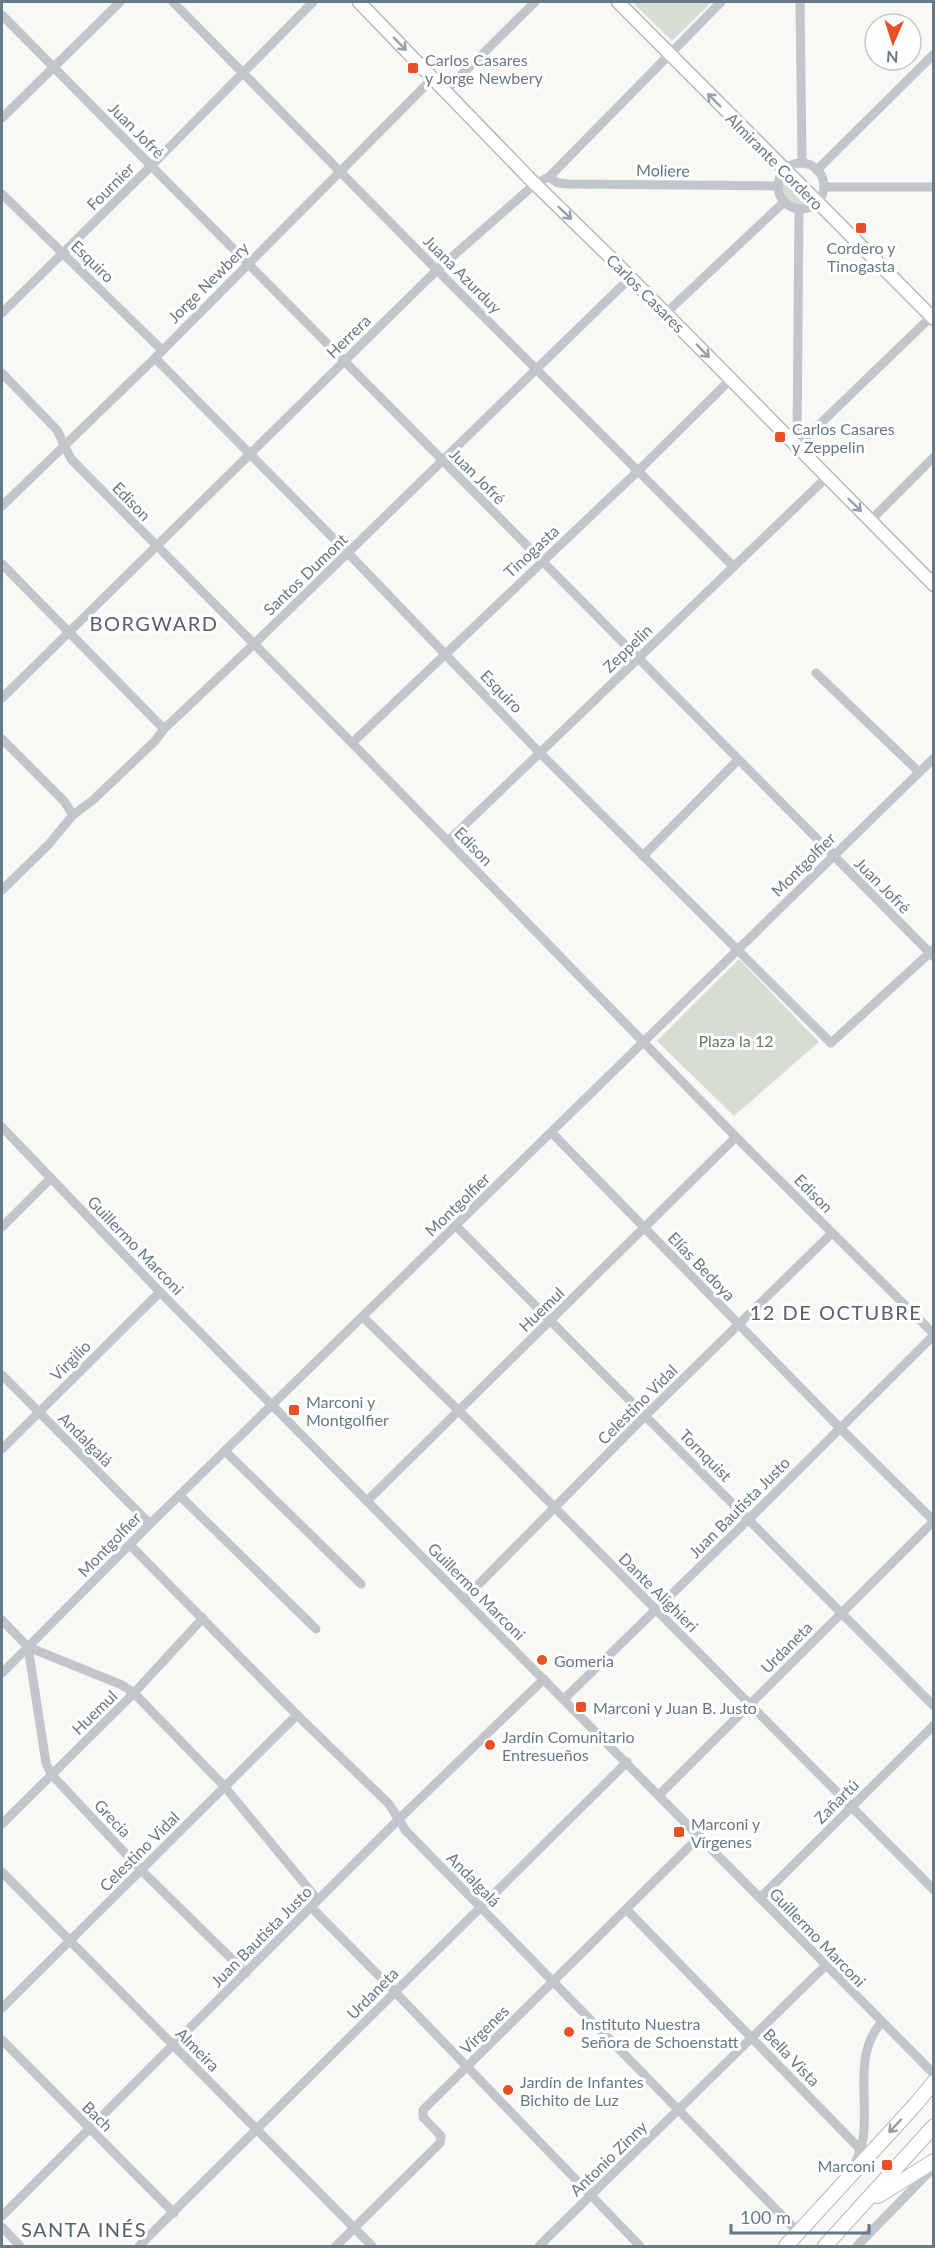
<svg xmlns="http://www.w3.org/2000/svg" width="935" height="2248" font-family="Lato,sans-serif">
  <style>
    .green { fill: #d8ddd4 }
    .lines { fill: none; stroke-linecap: round; stroke-linejoin: round }
    .major-casing { stroke: #b4babe; stroke-width: 15 }
    .highway-casing { stroke: #b4b9bc; stroke-width: 16 }
    .minor { stroke: #c1c6ca; stroke-width: 9 }
    .major { stroke: #fff; stroke-width: 12 }
    .highway { stroke: #fff; stroke-width: 14 }
    .oneway { stroke: #94a1ab }
    .poi-dot { fill: #e95024; stroke: #fff; stroke-width: 2 }
    .labels { text-anchor: middle; dominant-baseline: central; stroke-width: 6; stroke-linejoin: round; paint-order: stroke }
    .poi-label { font-size: 16px; fill: #667987; stroke: #fff; text-anchor: start }
    .street-label { font-size: 16px; fill: #667987; stroke: #fff }
    .park-label { font-size: 16px; fill: #667961; stroke: #fff }
    .quarter-label { font-size: 20px; letter-spacing: 1.5px; fill: #54626c; stroke: #fff }
  </style>
  <rect width="100%" height="100%" fill="#f8f8f5"/>
  <g class="green">
    <path d="M 632,2 L 712,2 L 672,41 Z"/>
    <path d="M 785,174 L 812,202 C 792,214 773,194 785,174 Z"/>
    <path d="M 739,959 L 819,1042 L 734,1116 L 657,1041 Z"/>
  </g>
  <g class="lines">
    <defs>
      <g id="major">
        <path d="M 359,2 L 530,179 L 614,261 L 934,585"/>
        <path d="M 618,2 L 934,319"/>
      </g>
      <g id="highway">
        <path d="M 878,2196 L 934,2161"/>
        <path d="M 786,2246 L 915,2105 L 934,2082"/>
        <path d="M 825,2246 L 934,2126"/>
      </g>
    </defs>
    <use href="#major" class="major-casing"/>
    <use href="#highway" class="highway-casing"/>
    <g class="minor">
      <path d="M 173,2 L 437,270 L 733,566"/>
      <path d="M 800,2 L 802,163"/>
      <path d="M 2,15 L 934,957"/>
      <path d="M 446,90 L 535,2"/>
      <path d="M 2,118 L 120,2"/>
      <circle cx="801" cy="186" r="23"/>
      <path d="M 817,170 L 934,54"/>
      <path d="M 549,177 L 558,183 L 568,184 L 778,186"/>
      <path d="M 824,187 L 934,187"/>
      <path d="M 2,194 L 162,350"/>
      <path d="M 2,313 L 151,166 L 313,2"/>
      <path d="M 666,313 L 784,202"/>
      <path d="M 155,358 L 348,553 L 539,752 L 831,1043 L 934,949"/>
      <path d="M 2,373 L 57,430 L 71,459 L 352,743 L 736,1137 L 934,1334"/>
      <path d="M 797,446 L 799,209"/>
      <path d="M 797,446 L 934,314"/>
      <path d="M 2,506 L 155,358 L 433,78"/>
      <path d="M 871,520 L 934,457"/>
      <path d="M 2,564 L 164,729"/>
      <path d="M 816,673 L 919,772"/>
      <path d="M 2,698 L 437,270 L 535,184 L 549,177 L 721,2"/>
      <path d="M 2,739 L 64,801 L 73,815"/>
      <path d="M 352,743 L 638,471 L 730,380"/>
      <path d="M 448,841 L 827,477"/>
      <path d="M 643,856 L 738,760"/>
      <path d="M 2,890 L 49,844 L 73,815 L 93,800 L 155,741 L 164,729 L 253,645 L 630,278"/>
      <path d="M 2,1127 L 160,1292 L 934,2074"/>
      <path d="M 552,1133 L 840,1428 L 934,1521"/>
      <path d="M 456,1226 L 934,1706"/>
      <path d="M 2,1227 L 51,1178"/>
      <path d="M 363,1317 L 458,1410 L 934,1890"/>
      <path d="M 2,1375 L 150,1524"/>
      <path d="M 2,1449 L 160,1292"/>
      <path d="M 225,1451 L 361,1584"/>
      <path d="M 180,1496 L 316,1629"/>
      <path d="M 367,1501 L 736,1137"/>
      <path d="M 130,1545 L 297,1715 L 389,1804 L 406,1831 L 793,2227 L 799,2231"/>
      <path d="M 464,1599 L 645,1416 L 832,1233"/>
      <path d="M 2,1620 L 28,1647 L 122,1685 L 134,1693 L 224,1786 L 318,1900"/>
      <path d="M 28,1647 L 46,1763 L 51,1774 L 141,1870 L 246,1973"/>
      <path d="M 2,1673 L 150,1524 L 934,758"/>
      <path d="M 564,1699 L 749,1519 L 934,1335"/>
      <path d="M 659,1795 L 934,1521"/>
      <path d="M 2,1824 L 134,1693 L 203,1618"/>
      <path d="M 2,1872 L 372,2246"/>
      <path d="M 760,1898 L 934,1725"/>
      <path d="M 311,1907 L 395,1992 L 640,2246"/>
      <path d="M 626,1909 L 861,2150"/>
      <path d="M 2,2008 L 297,1715"/>
      <path d="M 2,2040 L 174,2213"/>
      <path d="M 852,2169 C 857,2160 861,2150 863,2139 C 869,2101 853,2055 881,2023"/>
      <path d="M 2,2216 L 399,1819 L 544,1679"/>
      <path d="M 2,2227 L 20,2246"/>
      <path d="M 139,2246 L 627,1762"/>
      <path d="M 336,2246 L 440,2143 L 441,2136 L 423,2117 L 423,2110 L 700,1836"/>
      <path d="M 539,2246 L 825,1966"/>
      <path d="M 857,2246 L 934,2167"/>
    </g>
    <use href="#major" class="major"/>
    <use href="#highway" class="highway"/>
  </g>
  <defs><path id="oneway-shaft" d="M-6 0H5M1.5-3L5.5 0L1.5 3" fill="none" stroke-width="1.6" stroke-linecap="round" stroke-linejoin="round" transform="scale(1.5)"/></defs>
  <g class="oneway">
    <use href="#oneway-shaft" transform="translate(400 44) rotate(46)"/>
    <use href="#oneway-shaft" transform="translate(714 100) rotate(-135)"/>
    <use href="#oneway-shaft" transform="translate(565 213) rotate(44)"/>
    <use href="#oneway-shaft" transform="translate(703 351) rotate(46)"/>
    <use href="#oneway-shaft" transform="translate(855 505) rotate(44)"/>
    <use href="#oneway-shaft" transform="translate(895 2126) rotate(133)"/>
  </g>
  <g class="poi-dot">
    <rect x="407" y="62" width="12" height="12" rx="3"/>
    <rect x="855" y="222" width="12" height="12" rx="3"/>
    <rect x="774" y="431" width="12" height="12" rx="3"/>
    <rect x="288" y="1404" width="12" height="12" rx="3"/>
    <circle cx="542" cy="1660" r="6"/>
    <rect x="575" y="1701" width="12" height="12" rx="3"/>
    <circle cx="490" cy="1745" r="6"/>
    <rect x="673" y="1826" width="12" height="12" rx="3"/>
    <circle cx="569" cy="2032" r="6"/>
    <circle cx="508" cy="2090" r="6"/>
    <rect x="881" y="2159" width="12" height="12" rx="3"/>
  </g>
  <g class="labels">
    <g class="poi-label">
      <text x="425" y="59">Carlos Casares<tspan x="425" dy="18">y Jorge Newbery</tspan></text>
      <text x="861" y="247" text-anchor="middle">Cordero y<tspan x="861" dy="18">Tinogasta</tspan></text>
      <text x="792" y="428">Carlos Casares<tspan x="792" dy="18">y Zeppelin</tspan></text>
      <text x="306" y="1401">Marconi y<tspan x="306" dy="18">Montgolfier</tspan></text>
      <text x="554" y="1660">Gomeria</text>
      <text x="593" y="1707">Marconi y Juan B. Justo</text>
      <text x="502" y="1736">Jardín Comunitario<tspan x="502" dy="18">Entresueños</tspan></text>
      <text x="691" y="1823">Marconi y<tspan x="691" dy="18">Vírgenes</tspan></text>
      <text x="581" y="2023">Instituto Nuestra<tspan x="581" dy="18">Señora de Schoenstatt</tspan></text>
      <text x="520" y="2081">Jardín de Infantes<tspan x="520" dy="18">Bichito de Luz</tspan></text>
      <text x="875" y="2165" text-anchor="end">Marconi</text>
    </g>
    <g class="street-label">
      <text transform="translate(137 130) rotate(45)">Juan Jofré</text>
      <text transform="translate(775 161) rotate(45)">Almirante Cordero</text>
      <text transform="translate(663 170) rotate(1)">Moliere</text>
      <text transform="translate(110 186) rotate(-45)">Fournier</text>
      <text transform="translate(93 261) rotate(44)">Esquiro</text>
      <text transform="translate(463 274) rotate(45)">Juana Azurduy</text>
      <text transform="translate(208 282) rotate(-45)">Jorge Newbery</text>
      <text transform="translate(646 293) rotate(45)">Carlos Casares</text>
      <text transform="translate(348 336) rotate(-44)">Herrera</text>
      <text transform="translate(478 476) rotate(45)">Juan Jofré</text>
      <text transform="translate(132 501) rotate(46)">Edison</text>
      <text transform="translate(531 551) rotate(-43)">Tinogasta</text>
      <text transform="translate(305 574) rotate(-44)">Santos Dumont</text>
      <text transform="translate(627 648) rotate(-44)">Zeppelin</text>
      <text transform="translate(502 691) rotate(46)">Esquiro</text>
      <text transform="translate(474 846) rotate(46)">Edison</text>
      <text transform="translate(803 864) rotate(-45)">Montgolfier</text>
      <text transform="translate(883 885) rotate(45)">Juan Jofré</text>
      <text transform="translate(814 1193) rotate(45)">Edison</text>
      <text transform="translate(457 1204) rotate(-44)">Montgolfier</text>
      <text transform="translate(136 1245) rotate(46)">Guillermo Marconi</text>
      <text transform="translate(702 1266) rotate(46)">Elías Bedoya</text>
      <text transform="translate(541 1309) rotate(-44)">Huemul</text>
      <text transform="translate(70 1360) rotate(-45)">Virgilio</text>
      <text transform="translate(637 1404) rotate(-45)">Celestino Vidal</text>
      <text transform="translate(86 1439) rotate(45)">Andalgalá</text>
      <text transform="translate(706 1455) rotate(45)">Tornquist</text>
      <text transform="translate(739 1507) rotate(-45)">Juan Bautista Justo</text>
      <text transform="translate(109 1544) rotate(-46)">Montgolfier</text>
      <text transform="translate(477 1591) rotate(45)">Guillermo Marconi</text>
      <text transform="translate(659 1592) rotate(45)">Dante Alighieri</text>
      <text transform="translate(786 1647) rotate(-45)">Urdaneta</text>
      <text transform="translate(94 1712) rotate(-44)">Huemul</text>
      <text transform="translate(836 1801) rotate(-45)">Zañartú</text>
      <text transform="translate(113 1818) rotate(47)">Grecia</text>
      <text transform="translate(139 1851) rotate(-45)">Celestino Vidal</text>
      <text transform="translate(474 1879) rotate(46)">Andalgalá</text>
      <text transform="translate(261 1936) rotate(-45)">Juan Bautista Justo</text>
      <text transform="translate(818 1937) rotate(46)">Guillermo Marconi</text>
      <text transform="translate(372 1993) rotate(-45)">Urdaneta</text>
      <text transform="translate(484 2029) rotate(-45)">Vírgenes</text>
      <text transform="translate(198 2049) rotate(45)">Almeira</text>
      <text transform="translate(792 2057) rotate(46)">Bella Vista</text>
      <text transform="translate(98 2116) rotate(45)">Bach</text>
      <text transform="translate(608 2158) rotate(-44)">Antonio Zinny</text>
    </g>
    <g class="park-label">
      <text x="736" y="1040">Plaza la 12</text>
    </g>
    <g class="quarter-label">
      <text x="154" y="623">BORGWARD</text>
      <text x="836" y="1312">12 DE OCTUBRE</text>
      <text x="84" y="2229">SANTA INÉS</text>
    </g>
  </g>
  <rect width="935" height="2248" fill="none" stroke="#667987" stroke-width="6"/>
  <g transform="translate(893 42) rotate(183)"><circle r="28" fill="#ffffff" stroke="#c2c9cf" stroke-width="1.5"/>
  <path d="M0-4.5L10 22L0 15L-10 22Z" fill="#e95024"/>
  <text y="-9" font-size="16" font-weight="bold" text-anchor="middle" fill="#667987">N</text>
  </g>
  <path d="M731 2224v9h138v-9" fill="none" stroke="#667987" stroke-width="3"/>
  <text x="740" y="2224" font-size="18" fill="#667987" stroke="#ffffff" stroke-width="4.5" paint-order="stroke">100 m</text>
</svg>
